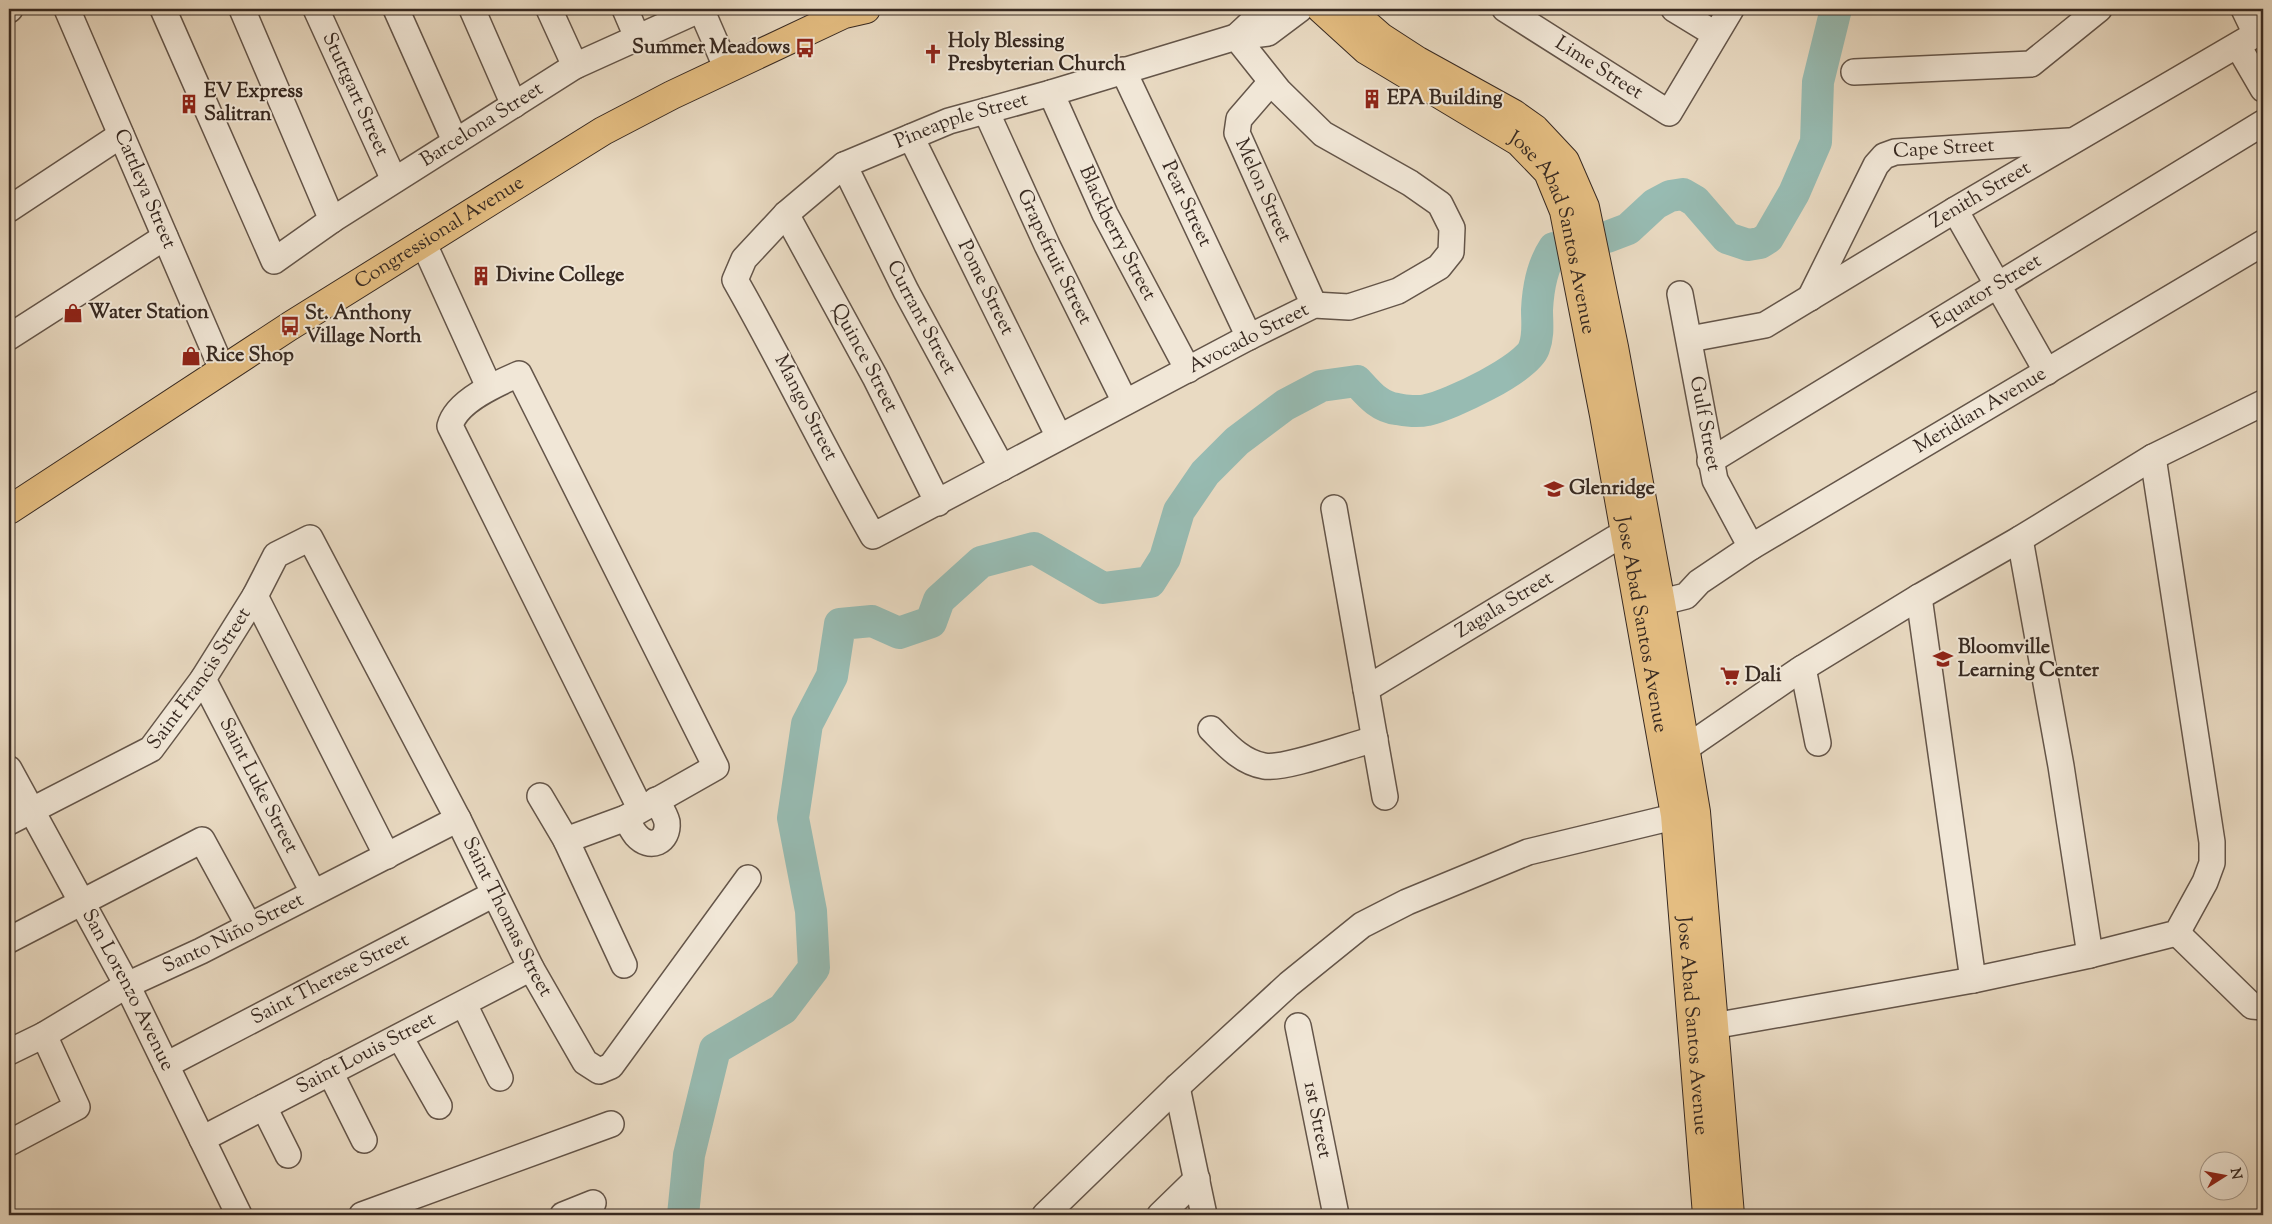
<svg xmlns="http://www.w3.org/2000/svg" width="2272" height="1224" font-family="'Sorts Mill Goudy',serif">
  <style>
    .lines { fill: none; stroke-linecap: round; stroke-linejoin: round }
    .river { stroke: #97bbb2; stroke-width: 32 }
    .minor-casing { stroke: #645549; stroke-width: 28 }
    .major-casing { stroke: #372921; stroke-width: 30 }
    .minor { stroke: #f1e7d7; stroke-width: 25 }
    .major { stroke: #e4bd81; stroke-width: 28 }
    .labels { text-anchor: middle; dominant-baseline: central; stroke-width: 4; stroke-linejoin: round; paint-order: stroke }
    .poi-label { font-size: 20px; font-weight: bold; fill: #372921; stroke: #f1e7d7; text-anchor: start }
    .street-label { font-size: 20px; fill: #372921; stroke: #f1e7d7 }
  </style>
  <rect width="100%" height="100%" fill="#e9dac2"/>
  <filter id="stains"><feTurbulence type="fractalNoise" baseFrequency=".004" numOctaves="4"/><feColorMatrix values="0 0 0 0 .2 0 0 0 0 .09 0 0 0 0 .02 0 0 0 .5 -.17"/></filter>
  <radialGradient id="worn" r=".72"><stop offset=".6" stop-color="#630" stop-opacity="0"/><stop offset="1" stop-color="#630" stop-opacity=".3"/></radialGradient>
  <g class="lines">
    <g class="river">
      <path d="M 1607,237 L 1628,229 L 1655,204 L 1670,196 L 1683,194 L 1695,201 L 1727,238 L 1748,245 L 1760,243 L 1768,238 L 1794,193 L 1816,142 L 1818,82 L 1836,9"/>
      <path d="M 683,1215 L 689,1155 L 715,1049 L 783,1009 L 814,968 L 811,911 L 793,818 L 807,724 L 832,676 L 840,624 L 872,621 L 899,633 L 931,622 L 939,600 L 981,562 L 1034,548 L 1103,588 L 1150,582 L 1165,558 L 1179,511 L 1205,473 L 1237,441 L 1285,405 L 1321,386 L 1357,381 C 1369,394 1379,407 1397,409 C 1405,411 1419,412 1427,410 C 1450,405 1527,369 1534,348 C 1539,335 1537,322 1537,310 C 1538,288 1542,266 1554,248"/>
    </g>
    <defs>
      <g id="minor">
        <path id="s1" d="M 67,9 L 222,369"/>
        <path id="s2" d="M 163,9 L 274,261 L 332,220 L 575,66 L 701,9"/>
        <path d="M 242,9 L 332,220"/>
        <path id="s3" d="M 316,9 L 394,180"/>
        <path d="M 396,9 L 455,141"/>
        <path d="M 472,9 L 514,105"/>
        <path d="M 549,9 L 575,66"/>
        <path d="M 625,9 L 637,37"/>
        <path d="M 701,9 L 727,69"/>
        <path id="s4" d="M 1505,9 L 1669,113 L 1731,9"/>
        <path d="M 1674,9 L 1715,34"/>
        <path d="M 2244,9 L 2256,34"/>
        <path d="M 9,10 L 10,9"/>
        <path id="s5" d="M 1236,37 L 1279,91 L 1323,134 L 1410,183 L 1440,204 L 1452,228 L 1451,252 L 1439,267 L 1398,291 L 1349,307 L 1314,305 L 1249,337 L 873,536 C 825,452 783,364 735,280 L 744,259 L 786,214 L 844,165 L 949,121 L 1051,93 L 1236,37 L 1268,33 L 1300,9"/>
        <path d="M 1236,37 L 1266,9"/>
        <path d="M 2238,46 L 2263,89"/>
        <path id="s6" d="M 1123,70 L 1249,337"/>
        <path d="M 1854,72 L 2031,64 L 2099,9"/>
        <path id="s7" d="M 1271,82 L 1239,119 L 1237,133 L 1314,305"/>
        <path id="s8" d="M 1051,93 L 1105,214 L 1188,370"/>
        <path id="s9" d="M 986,111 L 1047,245 L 1125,402"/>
        <path id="s10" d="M 911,137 L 1059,437"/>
        <path id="s11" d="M 844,165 L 906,291 L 1002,468"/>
        <path d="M 9,209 L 121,135"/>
        <path d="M 1955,210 L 2047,372"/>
        <path id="s12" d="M 786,214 L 875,377 L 938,503"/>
        <path d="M 423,242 L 489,387"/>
        <path id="s13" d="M 1680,294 L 1715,480 L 1751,547"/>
        <path id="s14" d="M 1810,298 L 1876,165 L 1884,156 L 1895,152 L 2069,141"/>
        <path d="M 9,337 L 165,237"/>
        <path id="s15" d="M 1690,339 L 1765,325 L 1955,210 L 2263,30"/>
        <path id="s16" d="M 1710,461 L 2263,123"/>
        <path d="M 1334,508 L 1385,797"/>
        <path d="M 2020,539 L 2061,766 L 2090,955"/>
        <path d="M 255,596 L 387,856"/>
        <path d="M 1919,597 L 1973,980"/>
        <path id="s17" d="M 1642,607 L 1686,596 L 1699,582 L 1751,547 L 2263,243"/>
        <path d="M 1803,668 L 1818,743"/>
        <path id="s18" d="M 203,679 L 313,892"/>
        <path id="s19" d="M 1366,689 L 1614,539 L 1646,532"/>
        <path d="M 1211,729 C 1226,744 1241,762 1264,766 C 1284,770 1351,745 1375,739"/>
        <path d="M 1667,752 L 1686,748 L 1798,671 L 1919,597 L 2020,539 L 2153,457 L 2263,403"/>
        <path id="s20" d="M 9,769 L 127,985 L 239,1215"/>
        <path d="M 540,796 L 566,840 L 624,965"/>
        <path d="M 626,818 C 629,824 632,830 636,835 C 650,851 669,842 667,822 C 665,814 660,807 656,800"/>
        <path id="s21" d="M 9,822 L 151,749 L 203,679 L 255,596 L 276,555 L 310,538 L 458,819 L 531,968 L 585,1062 L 599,1071 L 611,1066 L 748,878"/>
        <path d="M 566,840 L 626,818 L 716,767 L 519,374 C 498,383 456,401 450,426 L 640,808"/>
        <path d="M 2177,933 L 2252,1006 L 2263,1007"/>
        <path d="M 9,940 L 202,840 L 249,926"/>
        <path d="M 464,1004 L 500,1078"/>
        <path id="s22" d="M 1298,1026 L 1336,1215"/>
        <path d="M 1696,1029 L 1973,980 L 2090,955 L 2177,933 L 2205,882 L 2212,863 L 2212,842 L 2153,457"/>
        <path d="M 400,1037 L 439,1106"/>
        <path id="s23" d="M 9,1052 L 44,1035 L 127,985 L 201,951 L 458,819"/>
        <path id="s24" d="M 166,1065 L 494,894"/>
        <path d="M 330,1072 L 364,1140"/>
        <path d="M 1177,1087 L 1204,1215"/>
        <path d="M 264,1107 L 288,1155"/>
        <path id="s25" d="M 202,1139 L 531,968"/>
        <path d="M 9,1143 L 77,1107 L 44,1035"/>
        <path d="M 362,1215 L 611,1124"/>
        <path d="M 563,1215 L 593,1203"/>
        <path d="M 1045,1215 L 1177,1087 L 1289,984 L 1362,925 L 1407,902 L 1528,852 L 1694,812"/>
        <path d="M 1160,1215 L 1197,1179"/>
      </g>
      <g id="major">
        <path id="s26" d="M 1321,9 L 1366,50 L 1519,142 L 1548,172 L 1564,211 L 1604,415 L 1675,815 L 1707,1215"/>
        <path d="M 1349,9 L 1381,37 L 1418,61 L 1514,114 L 1535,129 L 1565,161 L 1585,207 L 1614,347 L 1661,603 L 1696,812 L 1730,1215"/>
        <path id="s27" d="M 9,510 L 290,326 L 603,131 L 672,95 L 844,14 L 866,9"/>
      </g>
    </defs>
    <use href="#minor" class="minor-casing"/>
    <use href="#major" class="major-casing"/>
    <use href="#minor" class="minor"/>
    <use href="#major" class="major"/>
  </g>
  <defs>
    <symbol id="bus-bare" viewBox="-9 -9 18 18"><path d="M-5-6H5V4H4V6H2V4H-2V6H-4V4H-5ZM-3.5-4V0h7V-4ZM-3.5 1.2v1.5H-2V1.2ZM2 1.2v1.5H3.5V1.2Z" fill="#8f2418" stroke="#f1e7d7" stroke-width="2.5" paint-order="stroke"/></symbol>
    <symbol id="church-bare" viewBox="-9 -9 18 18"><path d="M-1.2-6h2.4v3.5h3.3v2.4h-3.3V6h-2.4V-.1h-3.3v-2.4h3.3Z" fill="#8f2418" stroke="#f1e7d7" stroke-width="2.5" paint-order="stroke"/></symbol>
    <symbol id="building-bare" viewBox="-9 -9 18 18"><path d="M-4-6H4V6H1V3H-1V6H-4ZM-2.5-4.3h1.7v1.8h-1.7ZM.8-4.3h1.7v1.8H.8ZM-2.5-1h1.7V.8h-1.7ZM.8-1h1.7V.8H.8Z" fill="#8f2418" stroke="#f1e7d7" stroke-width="2.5" paint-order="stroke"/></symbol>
    <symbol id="shop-bare" viewBox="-9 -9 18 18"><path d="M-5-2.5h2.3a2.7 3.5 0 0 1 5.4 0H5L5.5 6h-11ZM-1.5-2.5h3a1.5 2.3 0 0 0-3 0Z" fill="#8f2418" stroke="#f1e7d7" stroke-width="2.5" paint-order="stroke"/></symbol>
    <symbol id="school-bare" viewBox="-9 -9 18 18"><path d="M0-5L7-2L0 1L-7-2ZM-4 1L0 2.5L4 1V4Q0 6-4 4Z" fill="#8f2418" stroke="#f1e7d7" stroke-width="2.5" paint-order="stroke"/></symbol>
    <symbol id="supermarket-bare" viewBox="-9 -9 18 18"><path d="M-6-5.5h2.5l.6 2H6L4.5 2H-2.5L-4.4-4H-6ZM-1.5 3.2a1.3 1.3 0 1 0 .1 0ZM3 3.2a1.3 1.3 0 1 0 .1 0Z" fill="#8f2418" stroke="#f1e7d7" stroke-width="2.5" paint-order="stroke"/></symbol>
  </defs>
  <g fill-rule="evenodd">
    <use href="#bus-bare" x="791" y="34" width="28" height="28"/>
    <use href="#church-bare" x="919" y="40" width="28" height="28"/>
    <use href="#building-bare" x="1358" y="85" width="28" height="28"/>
    <use href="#building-bare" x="175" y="90" width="28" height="28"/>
    <use href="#building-bare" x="467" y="262" width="28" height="28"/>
    <use href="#shop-bare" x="59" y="299" width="28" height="28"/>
    <use href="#bus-bare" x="276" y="312" width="28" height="28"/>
    <use href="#shop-bare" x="177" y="342" width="28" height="28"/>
    <use href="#school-bare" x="1540" y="475" width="28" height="28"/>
    <use href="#school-bare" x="1929" y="645" width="28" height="28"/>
    <use href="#supermarket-bare" x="1716" y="662" width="28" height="28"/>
  </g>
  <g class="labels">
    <g class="poi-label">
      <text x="948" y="42">Holy Blessing<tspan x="948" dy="23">Presbyterian Church</tspan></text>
      <text x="790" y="48" text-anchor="end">Summer Meadows</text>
      <text x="204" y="92">EV Express<tspan x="204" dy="23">Salitran</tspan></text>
      <text x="1387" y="99">EPA Building</text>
      <text x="496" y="276">Divine College</text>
      <text x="88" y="313">Water Station</text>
      <text x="305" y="314">St. Anthony<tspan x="305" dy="23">Village North</tspan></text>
      <text x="206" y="356">Rice Shop</text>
      <text x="1569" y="489">Glenridge</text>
      <text x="1958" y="648">Bloomville<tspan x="1958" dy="23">Learning Center</tspan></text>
      <text x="1745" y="676">Dali</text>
    </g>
    <g class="street-label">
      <text stroke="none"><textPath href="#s4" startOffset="111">Lime Street</textPath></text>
      <text stroke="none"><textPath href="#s3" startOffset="94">Stuttgart Street</textPath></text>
      <text stroke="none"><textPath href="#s5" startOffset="1546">Pineapple Street</textPath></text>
      <text stroke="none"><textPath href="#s2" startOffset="524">Barcelona Street</textPath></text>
      <text stroke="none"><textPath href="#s14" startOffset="221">Cape Street</textPath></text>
      <text stroke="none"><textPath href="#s1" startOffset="196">Cattleya Street</textPath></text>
      <text stroke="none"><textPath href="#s7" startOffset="126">Melon Street</textPath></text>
      <text stroke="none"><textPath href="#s15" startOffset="328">Zenith Street</textPath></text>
      <text stroke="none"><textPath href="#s6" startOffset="148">Pear Street</textPath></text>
      <text stroke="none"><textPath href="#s27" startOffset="512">Congressional Avenue</textPath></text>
      <text stroke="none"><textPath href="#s8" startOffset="155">Blackberry Street</textPath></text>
      <text stroke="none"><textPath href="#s26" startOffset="339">Jose Abad Santos Avenue</textPath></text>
      <text stroke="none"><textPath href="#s9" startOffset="161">Grapefruit Street</textPath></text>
      <text stroke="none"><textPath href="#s10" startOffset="168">Pome Street</textPath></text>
      <text stroke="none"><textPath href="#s16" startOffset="324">Equator Street</textPath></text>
      <text stroke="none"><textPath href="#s11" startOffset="171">Currant Street</textPath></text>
      <text transform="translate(1249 339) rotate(-27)">Avocado Street</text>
      <text stroke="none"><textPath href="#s12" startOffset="164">Quince Street</textPath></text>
      <text transform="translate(805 408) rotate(63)">Mango Street</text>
      <text stroke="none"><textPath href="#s17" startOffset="394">Meridian Avenue</textPath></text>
      <text stroke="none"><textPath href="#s13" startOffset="132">Gulf Street</textPath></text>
      <text stroke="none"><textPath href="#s19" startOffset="162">Zagala Street</textPath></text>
      <text stroke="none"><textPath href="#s26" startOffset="744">Jose Abad Santos Avenue</textPath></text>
      <text stroke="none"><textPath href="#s21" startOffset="245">Saint Francis Street</textPath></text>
      <text stroke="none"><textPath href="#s18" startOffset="120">Saint Luke Street</textPath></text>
      <text stroke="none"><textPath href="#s21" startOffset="856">Saint Thomas Street</textPath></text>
      <text stroke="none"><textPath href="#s23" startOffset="254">Santo Niño Street</textPath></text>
      <text stroke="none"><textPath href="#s24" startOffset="185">Saint Therese Street</textPath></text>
      <text stroke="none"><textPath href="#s20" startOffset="251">San Lorenzo Avenue</textPath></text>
      <text stroke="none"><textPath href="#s26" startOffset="1149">Jose Abad Santos Avenue</textPath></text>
      <text stroke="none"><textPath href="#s25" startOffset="185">Saint Louis Street</textPath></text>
      <text stroke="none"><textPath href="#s22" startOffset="96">1st Street</textPath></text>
    </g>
  </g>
  <rect width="2272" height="1224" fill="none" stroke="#e9dac2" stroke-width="30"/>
  <rect x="10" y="10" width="2252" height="1204" fill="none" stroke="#372921" stroke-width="2.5"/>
  <rect x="15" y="15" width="2242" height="1194" fill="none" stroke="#372921"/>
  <g transform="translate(2224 1176) rotate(79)"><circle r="24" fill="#f1e7d7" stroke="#a79b8e"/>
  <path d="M0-4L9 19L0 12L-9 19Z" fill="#8f2418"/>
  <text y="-8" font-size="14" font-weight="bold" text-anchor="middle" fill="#372921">N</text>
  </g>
  <rect width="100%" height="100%" filter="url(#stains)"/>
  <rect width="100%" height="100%" fill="url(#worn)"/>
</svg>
